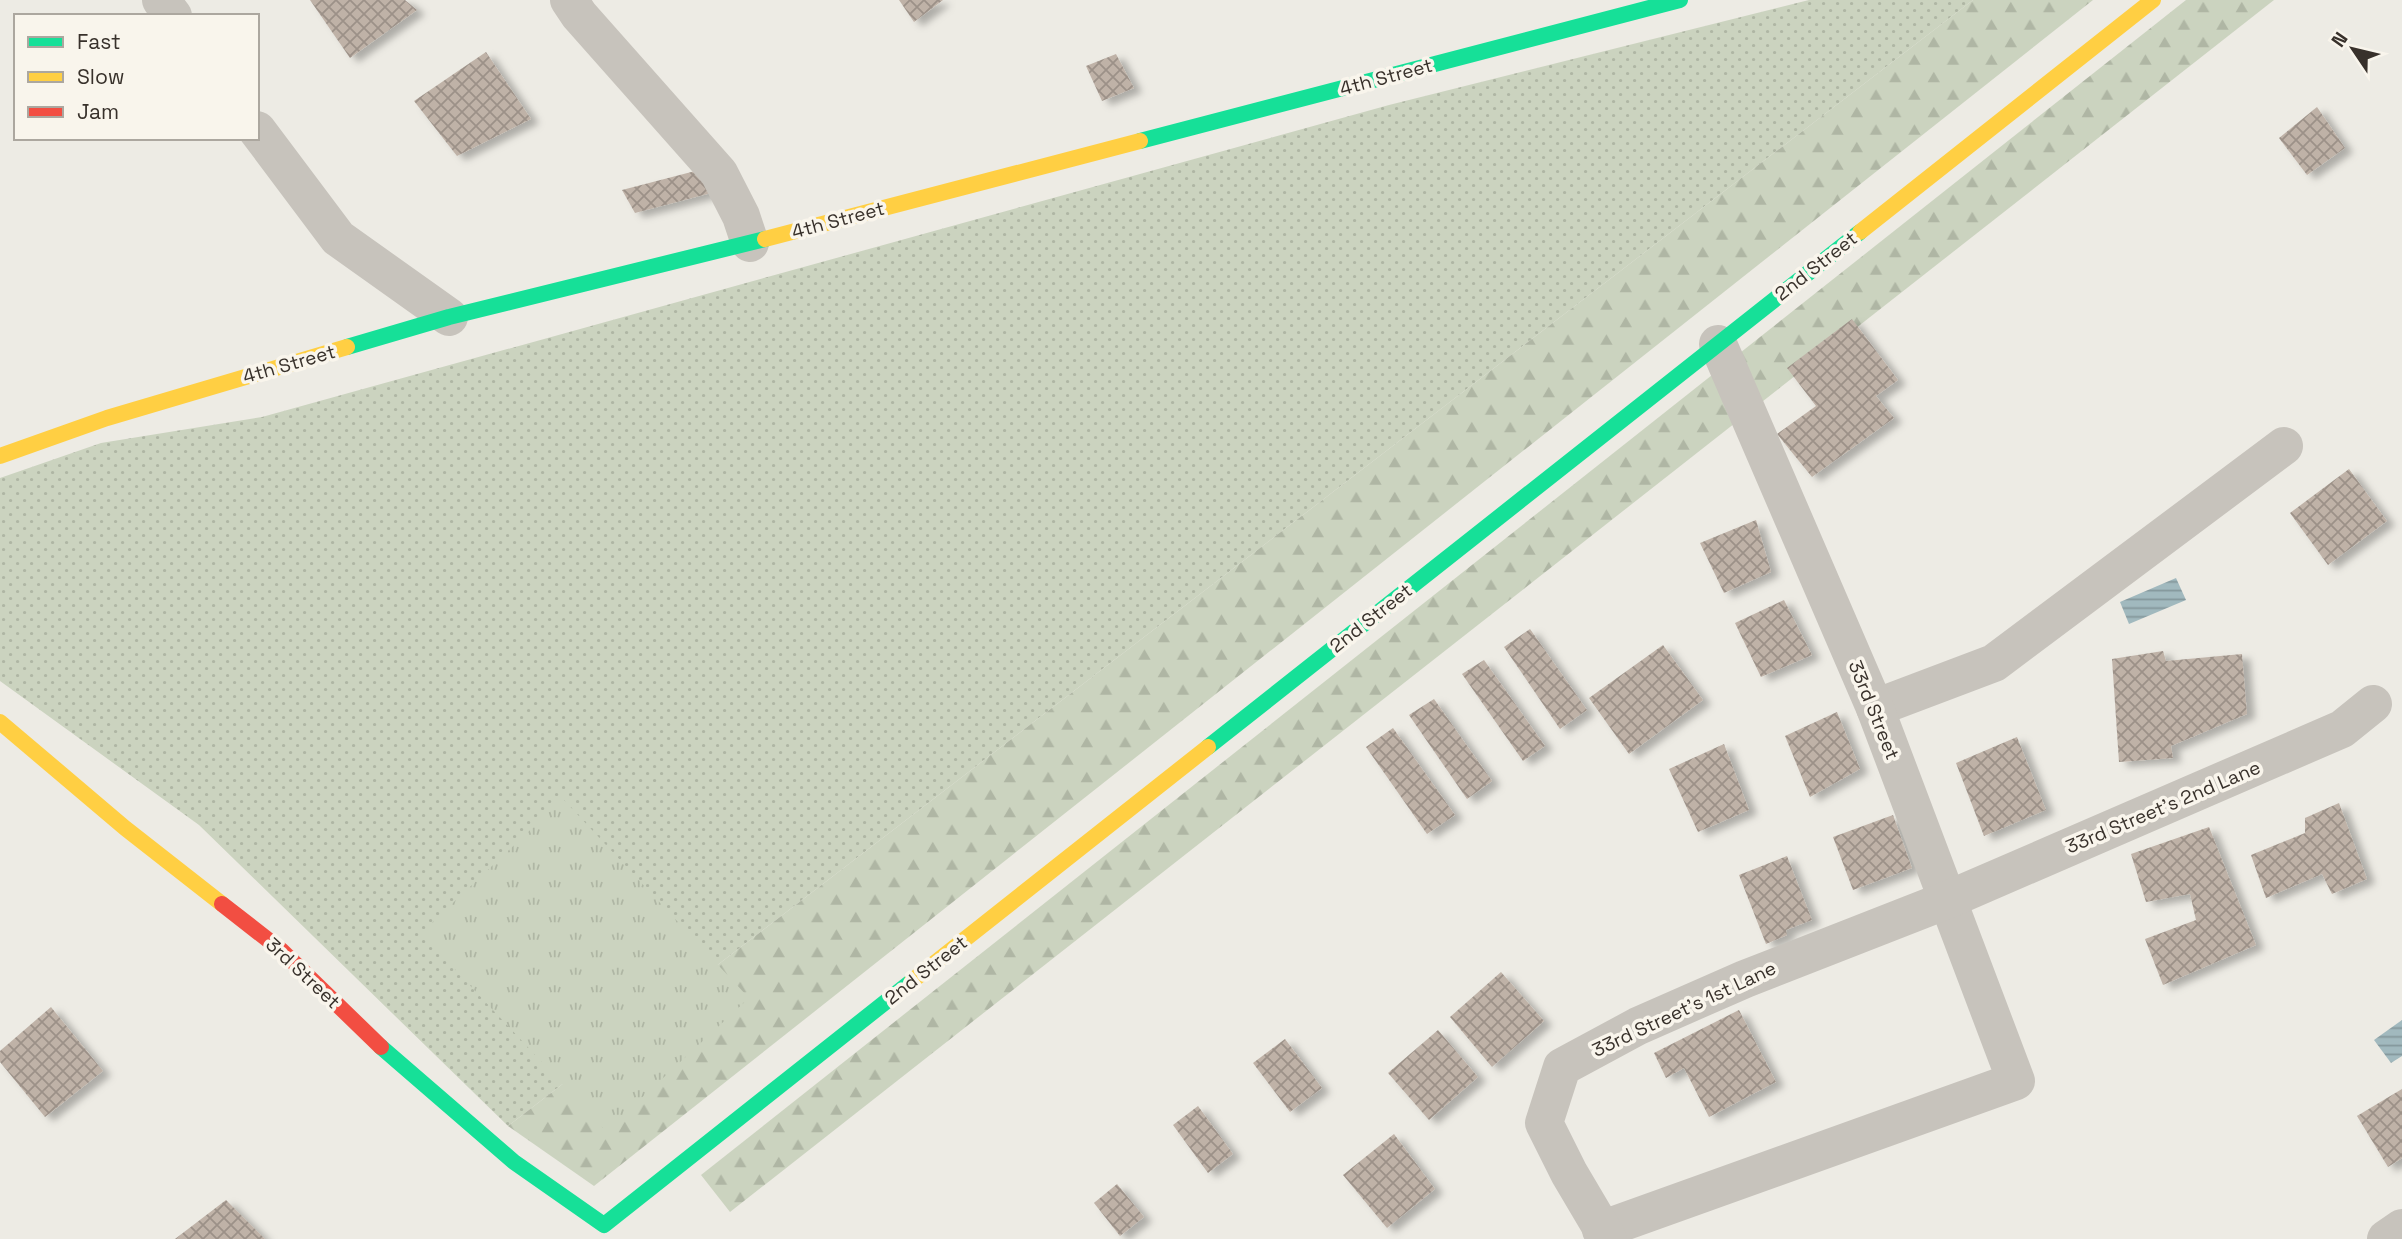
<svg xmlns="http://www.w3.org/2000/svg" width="2402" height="1239" font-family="'Space Grotesk',sans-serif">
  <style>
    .grass { fill: url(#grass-dots) }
    .forest { fill: url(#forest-firs) }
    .park { fill: url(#park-tufts) }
    .water { fill: url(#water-rules) }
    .building { fill: url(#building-cross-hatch); filter: url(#shadow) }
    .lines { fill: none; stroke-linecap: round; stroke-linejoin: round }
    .street { stroke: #c7c3bc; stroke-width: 38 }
    .fast { stroke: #16e098; stroke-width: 16 }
    .slow { stroke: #ffcf43; stroke-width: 16 }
    .jam { stroke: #f24e42; stroke-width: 16 }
    .labels { text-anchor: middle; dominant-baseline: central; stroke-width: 7; stroke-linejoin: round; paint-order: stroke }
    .street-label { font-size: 19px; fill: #38312b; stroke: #f9f5ec }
  </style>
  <defs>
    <pattern id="grass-dots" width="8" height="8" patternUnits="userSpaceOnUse" patternTransform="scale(1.75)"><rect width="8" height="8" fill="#cbd3bf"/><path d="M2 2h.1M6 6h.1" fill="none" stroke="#afb6a4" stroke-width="1.8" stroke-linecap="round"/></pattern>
    <pattern id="forest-firs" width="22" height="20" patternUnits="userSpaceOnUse" patternTransform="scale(1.75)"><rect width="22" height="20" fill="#cbd3bf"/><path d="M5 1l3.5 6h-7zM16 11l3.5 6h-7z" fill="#afb6a4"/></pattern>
    <pattern id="park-tufts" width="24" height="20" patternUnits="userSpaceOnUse" patternTransform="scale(1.75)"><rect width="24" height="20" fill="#cbd3bf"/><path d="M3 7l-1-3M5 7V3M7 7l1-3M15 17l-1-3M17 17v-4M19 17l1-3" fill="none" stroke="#afb6a4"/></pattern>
    <pattern id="water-rules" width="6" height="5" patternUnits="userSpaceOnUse" patternTransform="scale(1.75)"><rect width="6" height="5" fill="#a1b9be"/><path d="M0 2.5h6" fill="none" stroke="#84979b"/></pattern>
    <pattern id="building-cross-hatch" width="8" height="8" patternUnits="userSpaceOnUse" patternTransform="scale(1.75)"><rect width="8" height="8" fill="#bfb2a7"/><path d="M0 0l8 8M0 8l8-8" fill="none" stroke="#9c9188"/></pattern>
    <filter id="shadow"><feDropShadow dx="8" dy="4.5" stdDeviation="3.5" flood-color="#0004"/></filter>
  </defs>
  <rect width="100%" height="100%" fill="#edebe4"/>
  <path class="grass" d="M 1809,0 L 1973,0 L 508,1126 L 199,825 L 0,681 L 0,478 L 101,443 L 262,417 L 1389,105 Z"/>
  <g class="forest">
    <path d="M 1973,0 L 2093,0 L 594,1186 L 508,1126 Z"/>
    <path d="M 2186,0 L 2274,0 L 730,1212 L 701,1175 Z"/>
  </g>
  <path class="park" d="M 563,799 L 749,998 L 606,1131 L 421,933 Z"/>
  <g class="water">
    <path d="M 2176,578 L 2186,600 L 2129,624 L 2120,602 Z"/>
    <path d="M 2402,1020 L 2402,1056 L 2391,1063 L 2374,1040 Z"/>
  </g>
  <g class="building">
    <path d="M 310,0 L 405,0 L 417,10 L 350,58 Z"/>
    <path d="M 899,0 L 943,0 L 914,22 Z"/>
    <path d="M 486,52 L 531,119 L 457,156 L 414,101 Z"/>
    <path d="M 1116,54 L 1134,88 L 1102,101 L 1086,66 Z"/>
    <path d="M 2317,107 L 2345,148 L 2307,175 L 2279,138 Z"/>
    <path d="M 699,170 L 711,193 L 635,213 L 622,190 Z"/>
    <path d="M 1852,319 L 1898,380 L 1876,396 L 1894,418 L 1812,477 L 1777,434 L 1816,406 L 1787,368 Z"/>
    <path d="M 2349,469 L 2387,521 L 2328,565 L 2290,513 Z"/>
    <path d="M 1756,520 L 1771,572 L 1724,593 L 1700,543 Z"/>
    <path d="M 1784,600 L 1812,655 L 1761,677 L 1735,623 Z"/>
    <path d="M 1530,629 L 1587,710 L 1560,729 L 1504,647 Z"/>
    <path d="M 1663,645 L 1703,700 L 1629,754 L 1589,698 Z"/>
    <path d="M 2163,651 L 2166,661 L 2242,654 L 2247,714 L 2171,746 L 2173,758 L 2119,762 L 2112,659 Z"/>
    <path d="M 1484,660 L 1545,746 L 1523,761 L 1462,674 Z"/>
    <path d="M 1434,699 L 1492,781 L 1467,799 L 1409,715 Z"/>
    <path d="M 1837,712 L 1860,769 L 1810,797 L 1785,736 Z"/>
    <path d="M 1393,728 L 1455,815 L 1427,834 L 1366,747 Z"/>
    <path d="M 2017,737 L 2046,810 L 1984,836 L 1956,763 Z"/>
    <path d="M 1724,744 L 1749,810 L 1698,832 L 1669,769 Z"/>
    <path d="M 2339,803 L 2367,879 L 2332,894 L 2322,874 L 2266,898 L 2251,855 L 2305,833 L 2305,818 Z"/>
    <path d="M 1893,815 L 1912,868 L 1853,890 L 1833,837 Z"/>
    <path d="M 2209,827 L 2256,945 L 2163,985 L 2145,939 L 2196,920 L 2190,894 L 2146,902 L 2131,854 Z"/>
    <path d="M 1787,856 L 1812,920 L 1786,930 L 1787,935 L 1766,944 L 1739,875 Z"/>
    <path d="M 1501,972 L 1544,1021 L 1492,1067 L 1450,1017 Z"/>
    <path d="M 51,1007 L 103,1071 L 45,1117 L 0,1062 L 0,1051 Z"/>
    <path d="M 1739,1010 L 1776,1082 L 1709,1117 L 1684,1068 L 1666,1078 L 1654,1053 Z"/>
    <path d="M 1438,1030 L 1478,1077 L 1429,1120 L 1388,1073 Z"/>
    <path d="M 1285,1039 L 1322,1088 L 1290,1112 L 1253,1063 Z"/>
    <path d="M 2402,1089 L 2402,1158 L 2388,1167 L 2357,1116 Z"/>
    <path d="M 1198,1106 L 1233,1154 L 1208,1173 L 1173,1125 Z"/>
    <path d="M 1394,1134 L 1435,1189 L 1387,1228 L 1343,1175 Z"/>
    <path d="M 1117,1184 L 1144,1217 L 1120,1236 L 1094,1203 Z"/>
    <path d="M 226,1200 L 265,1239 L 175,1239 Z"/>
  </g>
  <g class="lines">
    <g class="street">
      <path d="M 161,0 L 173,16"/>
      <path d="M 569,0 L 579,15 L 719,173 L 741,216 L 750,243"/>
      <path d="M 257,130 L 338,238 L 449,317"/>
      <path d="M 1875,708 L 1994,663 L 2284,446"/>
      <path d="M 1601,1230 L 2016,1081 L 1875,708 L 1718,344"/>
      <path d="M 1608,1239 L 1569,1173 L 1544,1123 L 1562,1067 L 1638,1026 L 1745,979 L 1947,900 L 2342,729 L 2373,704"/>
      <path d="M 2386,1239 L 2402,1228"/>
    </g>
    <g class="fast">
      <path d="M 1140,141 L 1680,0"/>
      <path d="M 347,347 L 449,317 L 765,239"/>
      <path d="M 1208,747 L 1860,232"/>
      <path d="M 381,1047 L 514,1162 L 604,1225 L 912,981"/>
    </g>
    <g class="slow">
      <path d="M 1860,232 L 2153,0"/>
      <path d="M 765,239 L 1140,141"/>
      <path d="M 0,456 L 107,418 L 347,347"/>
      <path d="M 0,722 L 125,828 L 222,904"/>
      <path d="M 912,981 L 1208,747"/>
    </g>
    <path class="jam" d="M 222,904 L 281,950 L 381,1047"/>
  </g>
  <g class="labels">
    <g class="street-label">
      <text transform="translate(1386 77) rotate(-15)">4th Street</text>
      <text transform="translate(838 220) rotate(-15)">4th Street</text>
      <text transform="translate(1816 266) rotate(-38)">2nd Street</text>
      <text transform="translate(289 364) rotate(-16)">4th Street</text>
      <text transform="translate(1371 618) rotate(-38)">2nd Street</text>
      <text transform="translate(1874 710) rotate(68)">33rd Street</text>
      <text transform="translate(2163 807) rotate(-23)">33rd Street's 2nd Lane</text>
      <text transform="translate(926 970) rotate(-38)">2nd Street</text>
      <text transform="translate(303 973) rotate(43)">3rd Street</text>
      <text transform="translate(1684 1009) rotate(-25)">33rd Street's 1st Lane</text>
    </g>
  </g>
  <rect x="14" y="14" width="245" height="126" fill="#f9f5ec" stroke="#aca79f" stroke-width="2"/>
  <rect x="28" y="37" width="35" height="10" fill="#16e098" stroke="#aca79f" stroke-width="2"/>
  <text x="77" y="49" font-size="21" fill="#38312b">Fast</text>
  <rect x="28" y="72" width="35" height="10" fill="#ffcf43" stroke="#aca79f" stroke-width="2"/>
  <text x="77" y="84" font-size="21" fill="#38312b">Slow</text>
  <rect x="28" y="107" width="35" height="10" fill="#f24e42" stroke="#aca79f" stroke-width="2"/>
  <text x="77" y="119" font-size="21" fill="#38312b">Jam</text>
  <g transform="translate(2353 49) rotate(305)" stroke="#f9f5ec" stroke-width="5" paint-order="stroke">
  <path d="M0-5L12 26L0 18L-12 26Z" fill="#38312b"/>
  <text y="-10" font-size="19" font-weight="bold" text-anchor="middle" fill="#38312b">N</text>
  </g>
</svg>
